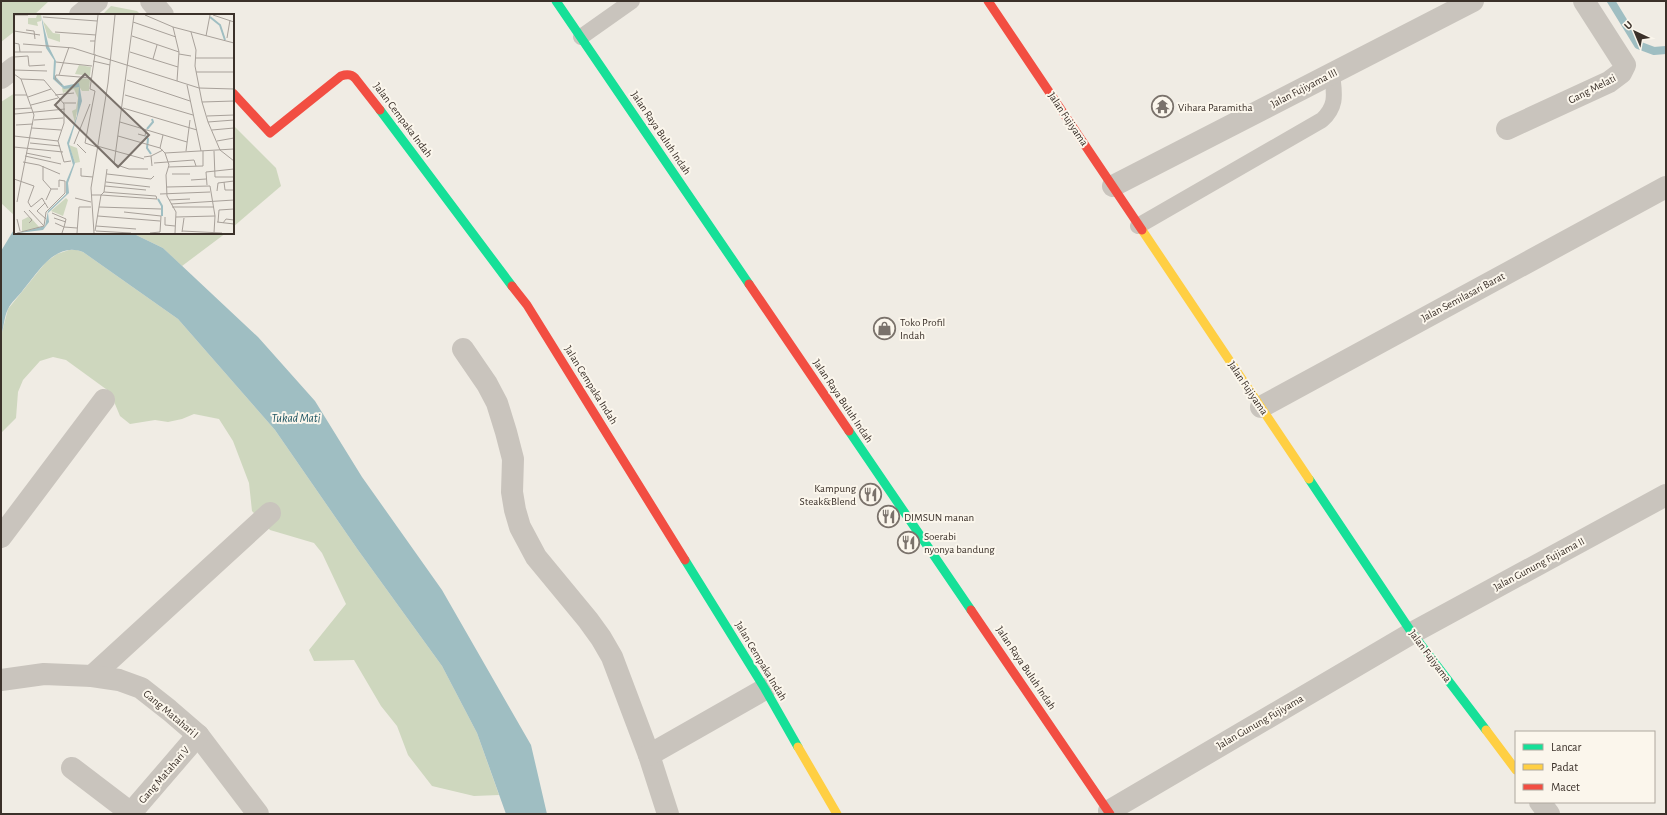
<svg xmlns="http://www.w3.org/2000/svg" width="1667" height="815" font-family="'Alegreya Sans',sans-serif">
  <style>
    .green { fill: #ced7be }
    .water { fill: #9fbec2 }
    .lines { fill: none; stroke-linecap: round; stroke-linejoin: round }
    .stream { stroke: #9fbec2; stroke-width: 8 }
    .lane { stroke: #c9c4bd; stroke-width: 16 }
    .street { stroke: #c9c4bd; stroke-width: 22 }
    .fast { stroke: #16e098; stroke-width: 9 }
    .slow { stroke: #ffcf43; stroke-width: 9 }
    .jam { stroke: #f24e42; stroke-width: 9 }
    .labels { text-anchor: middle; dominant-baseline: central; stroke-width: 4; stroke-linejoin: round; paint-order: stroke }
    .street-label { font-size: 11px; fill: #3b312a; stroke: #fbf6ec }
    .poi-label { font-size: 11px; fill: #3b312a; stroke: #fbf6ec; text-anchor: start }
    .water-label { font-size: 12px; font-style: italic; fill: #1c5360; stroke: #fbf6ec }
    .inset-river { fill: none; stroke: #9fbec2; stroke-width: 2 }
    .inset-road { fill: none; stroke: #a8a19a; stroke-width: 1 }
    .view { fill: #7a726b; fill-opacity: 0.15; stroke: #7a726b; stroke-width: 2 }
    .inset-edge { fill: none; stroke: #3b312a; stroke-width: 2 }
  </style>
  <rect width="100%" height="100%" fill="#f0ece4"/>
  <g class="green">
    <path d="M 1,1 L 49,1 L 34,15 L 15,15 L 15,31 L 1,42 Z"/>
    <path d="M 111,6 L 137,11 L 141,15 L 102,15 Z"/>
    <path d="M 15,93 L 15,216 L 1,203 L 1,102 Z"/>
    <path d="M 233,125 L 276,168 L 281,186 L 233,227 Z"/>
    <path d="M 132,233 L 226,233 L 182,266 L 163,248 Z"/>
    <path d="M 69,250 L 77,250 L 83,252 L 178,319 L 275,430 L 358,550 L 442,666 L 477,733 L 499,795 L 474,796 L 432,786 L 408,755 L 397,726 L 381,706 L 354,660 L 314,661 L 309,650 L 346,604 L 322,553 L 314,543 L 270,530 L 252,511 L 249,483 L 233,441 L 219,419 L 194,414 L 182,419 L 168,422 L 155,420 L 130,424 L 120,416 L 110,392 L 66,360 L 53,357 L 40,361 L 23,380 L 18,392 L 16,418 L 1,433 L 1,336 L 8,309 L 46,262 L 57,254 Z"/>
  </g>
  <path class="water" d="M 15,228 L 15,233 L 132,233 L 163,248 L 258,337 L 315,401 L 362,477 L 442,590 L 531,745 L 547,814 L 506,814 L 477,733 L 442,666 L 358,550 L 275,430 L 178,319 L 83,252 C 56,241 38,272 23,290 C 19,296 11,302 8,309 C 4,317 4,327 1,336 L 1,251 Z"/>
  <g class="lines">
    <path class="stream" d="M 1611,1 L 1638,45 L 1654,51 L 1666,50"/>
    <g class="lane">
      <path d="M 581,37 L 632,1"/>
      <path d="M 1138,226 L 1322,120 C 1338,105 1334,93 1332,73"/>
    </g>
    <g class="street">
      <path d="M 151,1 L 163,15"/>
      <path d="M 80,15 L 97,1"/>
      <path d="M 1,78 L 15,67"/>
      <path d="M 1507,129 L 1609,82 L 1621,73 L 1625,65 L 1584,1"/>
      <path d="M 1113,186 L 1473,1"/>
      <path d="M 463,349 L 487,384 L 497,403 L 506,432 L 513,459 L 512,492 L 515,510 L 520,527 L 536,557 L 588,620 L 601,638 L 612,657 L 649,755 L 668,814"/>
      <path d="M 1261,407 L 1666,187"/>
      <path d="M 1,537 L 104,400"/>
      <path d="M 92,676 L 270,513"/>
      <path d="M 1,680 L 44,674 L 92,676 L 119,680 L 141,688 L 169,710 L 198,735 L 258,814"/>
      <path d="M 649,755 L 765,689"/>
      <path d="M 72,768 L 131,813"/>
      <path d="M 1540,802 L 1549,814"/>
      <path d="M 1109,811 L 1412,633 L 1666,495"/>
      <path d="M 130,814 L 198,735"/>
    </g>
    <g class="fast">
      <path d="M 556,1 L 749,284"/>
      <path d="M 380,110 L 512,286"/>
      <path d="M 849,431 L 971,610"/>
      <path d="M 1309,479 L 1412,633 L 1486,730"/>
      <path d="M 685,560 L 765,689 L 798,747"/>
    </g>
    <g class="slow">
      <path d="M 1142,230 L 1309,479"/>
      <path d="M 1486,730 L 1516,770"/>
      <path d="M 798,747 L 837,814"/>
    </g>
    <g class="jam">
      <path d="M 988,1 L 1142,230"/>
      <path d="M 233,93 L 270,133 L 341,76 C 347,74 351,74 355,78 L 380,110"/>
      <path d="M 749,284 L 849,431"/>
      <path d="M 512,286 L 527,305 L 685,560"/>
      <path d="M 971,610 L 1110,814"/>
    </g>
  </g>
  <defs>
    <symbol id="temple-ring" viewBox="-11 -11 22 22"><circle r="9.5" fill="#fbf6ec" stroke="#7a726b" stroke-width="1.5"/><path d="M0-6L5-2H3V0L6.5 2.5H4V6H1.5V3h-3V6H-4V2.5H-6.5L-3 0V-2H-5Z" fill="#7a726b"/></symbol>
    <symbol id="shop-ring" viewBox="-11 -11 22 22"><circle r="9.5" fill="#fbf6ec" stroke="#7a726b" stroke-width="1.5"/><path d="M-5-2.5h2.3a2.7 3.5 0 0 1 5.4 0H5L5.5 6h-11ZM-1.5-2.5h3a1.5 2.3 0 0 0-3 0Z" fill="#7a726b"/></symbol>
    <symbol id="restaurant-ring" viewBox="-11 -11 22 22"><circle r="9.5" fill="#fbf6ec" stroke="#7a726b" stroke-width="1.5"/><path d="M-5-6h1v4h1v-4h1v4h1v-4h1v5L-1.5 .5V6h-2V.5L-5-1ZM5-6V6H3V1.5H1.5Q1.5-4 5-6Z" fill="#7a726b"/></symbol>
  </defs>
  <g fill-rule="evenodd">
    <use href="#temple-ring" x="1150" y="94" width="25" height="25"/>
    <use href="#shop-ring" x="872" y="316" width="25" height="25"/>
    <use href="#restaurant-ring" x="858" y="482" width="25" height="25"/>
    <use href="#restaurant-ring" x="876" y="504" width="25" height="25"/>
    <use href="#restaurant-ring" x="896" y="530" width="25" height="25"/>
  </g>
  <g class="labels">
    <g class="street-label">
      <text transform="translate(1304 88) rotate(-27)">Jalan Fujiyama III</text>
      <text transform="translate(1592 89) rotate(-27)">Gang Melati</text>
      <text transform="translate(1068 119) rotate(56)">Jalan Fujiyama</text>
      <text transform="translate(403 120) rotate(53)">Jalan Cempaka Indah</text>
      <text transform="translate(661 133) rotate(56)">Jalan Raya Buluh Indah</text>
      <text transform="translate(1463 297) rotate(-28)">Jalan Semilasari Barat</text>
      <text transform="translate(591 385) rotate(58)">Jalan Cempaka Indah</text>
      <text transform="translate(1248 388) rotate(56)">Jalan Fujiyama</text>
      <text transform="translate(843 401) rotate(56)">Jalan Raya Buluh Indah</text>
      <text transform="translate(1539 564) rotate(-28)">Jalan Gunung Fujiama II</text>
      <text transform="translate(1430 656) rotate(53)">Jalan Fujiyama</text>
      <text transform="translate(761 661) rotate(59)">Jalan Cempaka Indah</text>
      <text transform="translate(1026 668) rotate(56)">Jalan Raya Buluh Indah</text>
      <text transform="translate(171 714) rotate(40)">Gang Matahari I</text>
      <text transform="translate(1260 722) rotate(-30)">Jalan Gunung Fujiyama</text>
      <text transform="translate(164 775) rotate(-49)">Gang Matahari V</text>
    </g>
    <g class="poi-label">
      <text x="1178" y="107">Vihara Paramitha</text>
      <text x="900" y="322">Toko Profil<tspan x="900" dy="13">Indah</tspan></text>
      <text x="856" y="488" text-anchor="end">Kampung<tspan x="856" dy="13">Steak&amp;Blend</tspan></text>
      <text x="904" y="517">DIMSUN manan</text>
      <text x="924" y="536">Soerabi<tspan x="924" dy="13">nyonya bandung</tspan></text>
    </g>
    <g class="water-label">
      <text x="296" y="418">Tukad Mati</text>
    </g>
  </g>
  <g transform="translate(14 14)">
    <rect width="220" height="220" fill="#f0ece4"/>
    <path d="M 23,1 L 27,1 L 27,7 L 23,8 L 24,12 L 14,10 L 14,4 L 22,4 ZM 29,7 L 39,19 L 46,20 L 46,28 L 34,24 ZM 65,51 L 77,53 L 76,62 L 61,60 ZM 65,64 L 76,65 L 75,77 L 68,77 L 63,69 ZM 60,72 L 65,72 L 66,79 L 61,109 L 58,97 L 62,95 L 64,84 L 60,75 L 49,79 L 48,74 ZM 55,131 L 63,134 L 66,148 L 61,149 ZM 52,184 L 54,186 L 49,202 L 37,197 ZM 14,203 L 17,204 L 26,214 L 8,218 L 8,206 Z" fill="#ced7be"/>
    <path d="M 27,1 L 35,33 L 42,47 L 41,62 L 50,72 L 65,69 L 68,87 L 55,130 L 61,149 L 54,169 L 55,179 L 34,199 L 35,208 L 29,216 L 4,219 L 31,212 L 34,197 L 52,180 L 52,168 L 59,151 L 53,129 L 63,102 L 65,73 L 50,75 L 39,65 L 40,46 L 32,34 Z" fill="#9fbec2"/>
    <path class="inset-river" d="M 196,3 L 206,11 L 211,26M 133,115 L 139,108 L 138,105M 132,122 L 134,125 L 133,134 L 137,140M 144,185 L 148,192 L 148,202"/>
    <path class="inset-road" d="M 0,1 L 14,1M 120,1 L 100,150 L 115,155 L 134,155M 131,1 L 159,13 L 220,29M 199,1 L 220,8M 29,3 L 83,7M 119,8 L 162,23M 159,13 L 165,38 L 163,67M 12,16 L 20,17 L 21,25M 0,17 L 26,21M 41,18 L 82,21M 177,18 L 182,36 L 181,52 L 188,88 L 194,108 L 206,136 L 220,147M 118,22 L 165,38M 192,22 L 196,1M 213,24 L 216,6M 76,27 L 81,27 L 84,1M 0,29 L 5,30 L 6,38M 9,30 L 59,34 L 185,74 L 220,75M 0,38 L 28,38M 116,38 L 164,53M 80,40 L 81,27M 81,40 L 76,75 L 81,77 L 71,129 L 83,133M 165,40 L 177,42M 0,43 L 14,42 L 15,52 L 31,51M 182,44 L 220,44M 139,45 L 143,31M 79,47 L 96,51M 42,48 L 78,52M 0,56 L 33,57M 182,58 L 220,58M 0,60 L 7,65 L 20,101 L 3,188M 45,61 L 55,33M 7,65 L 30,66 L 50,90 L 50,109 L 44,127M 113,66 L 176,87M 48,71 L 41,65 L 42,61 L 77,64M 173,71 L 187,137M 0,81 L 13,81M 41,81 L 60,79M 111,81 L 179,101M 14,83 L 37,75M 188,88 L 220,87M 49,89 L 62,89M 17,91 L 44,84M 109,94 L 183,116M 0,95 L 18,94M 0,98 L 1,100 L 51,95M 193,102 L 220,101M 20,106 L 49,104M 106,108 L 173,128M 194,108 L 220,106M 2,111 L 19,110M 18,114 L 47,116M 198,116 L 220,114M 124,120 L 131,122 L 132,116M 0,122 L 44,127 L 50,148 L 57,147M 104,122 L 146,134 L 151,139 L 155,151 L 152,161 L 153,182 L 162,198 L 161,219M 203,127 L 220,124M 16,129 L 46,132M 60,130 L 76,90M 63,130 L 72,139M 83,132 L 130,145M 0,133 L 49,138M 146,134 L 149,121M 172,137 L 176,106M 200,137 L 201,163 L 220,163M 12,139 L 37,144M 151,139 L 220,135M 11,142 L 47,150M 137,142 L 149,136M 130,143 L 137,142 L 138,152M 9,148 L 25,151 L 46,160M 140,149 L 180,146 L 182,152M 29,152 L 29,166 L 37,175 L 44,175M 154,153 L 189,152 L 189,137M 67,154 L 67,162 L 79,163M 93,160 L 137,165 L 140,162M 158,160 L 176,160M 0,165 L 20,172 L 14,188 L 17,193 L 28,184 L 34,194M 177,166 L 192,165M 92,168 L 136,173M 210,168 L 211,176 L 220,176M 193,171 L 192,158 L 220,155M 91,172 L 132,176M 153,173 L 196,172 L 201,202 L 200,219M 203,177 L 204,169 L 220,167M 146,180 L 196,178M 77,181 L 87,181 L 90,178 L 93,155M 61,184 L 77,188M 32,186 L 37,175M 155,186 L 176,185M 31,189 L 23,197 L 32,205M 157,190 L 220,186M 85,193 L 147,195M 158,193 L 200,193M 15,196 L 30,212M 10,197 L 18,206 L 15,209M 110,198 L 147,202 L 146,218 L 136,219M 38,199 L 52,205 L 50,213 L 63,214M 84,202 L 146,207M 151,203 L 151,211 L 161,212M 162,203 L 201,202M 40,204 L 52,208M 3,205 L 6,217M 203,208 L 220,210M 204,208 L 205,196 L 220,195M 41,209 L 50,213 L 48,219M 209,209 L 212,205 L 220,206M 82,212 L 122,215M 81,217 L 87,181 L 143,185 L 142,182 L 90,178M 82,217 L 117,219M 168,217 L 208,219M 168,218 L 170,204M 3,219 L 30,212 L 32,198 L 51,179 L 51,167 L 45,166 L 45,173M 63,219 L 65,193 L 77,193M 80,219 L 77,174 L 94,69 L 101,1"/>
    <path class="view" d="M 71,60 L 135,121 L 104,153 L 41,91 Z"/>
    <rect width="220" height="220" class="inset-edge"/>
  </g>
  <rect width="1667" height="815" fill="none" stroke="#3b312a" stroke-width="4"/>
  <rect x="1515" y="731" width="140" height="72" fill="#fbf6ec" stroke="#aea79e"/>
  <rect x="1523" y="744" width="20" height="6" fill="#16e098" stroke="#aea79e"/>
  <text x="1551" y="751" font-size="12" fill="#3b312a">Lancar</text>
  <rect x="1523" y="764" width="20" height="6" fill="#ffcf43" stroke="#aea79e"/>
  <text x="1551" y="771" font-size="12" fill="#3b312a">Padat</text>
  <rect x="1523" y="784" width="20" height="6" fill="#f24e42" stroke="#aea79e"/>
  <text x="1551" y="791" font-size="12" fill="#3b312a">Macet</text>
  <g transform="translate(1635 32) rotate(316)" stroke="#fbf6ec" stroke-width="3" paint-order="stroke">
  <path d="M0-3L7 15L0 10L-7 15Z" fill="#3b312a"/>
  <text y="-6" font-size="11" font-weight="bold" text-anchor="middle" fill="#3b312a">U</text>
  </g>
</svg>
